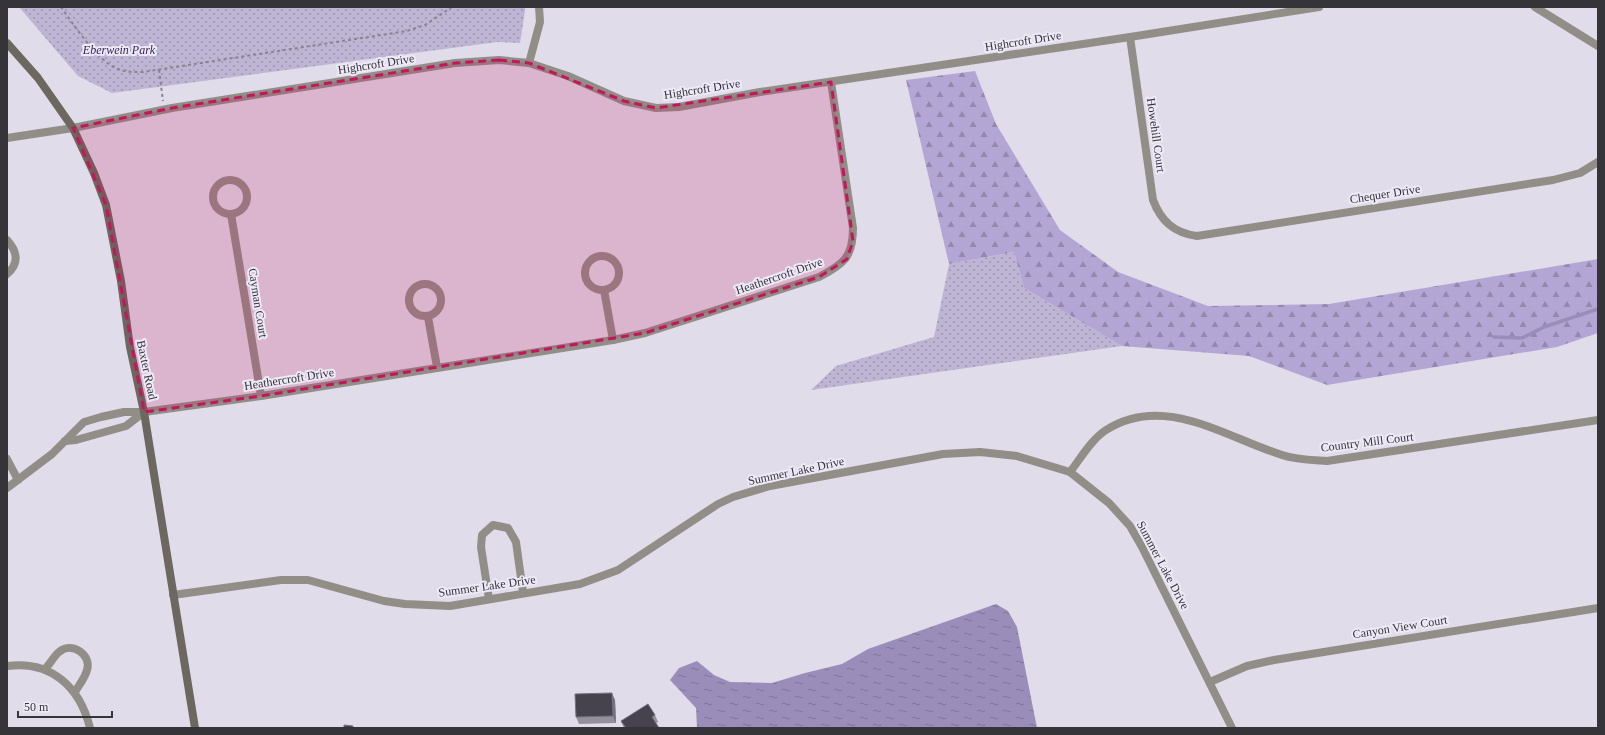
<svg xmlns="http://www.w3.org/2000/svg" width="1605" height="735" font-family="'Times New Roman',serif">
  <style>
    .grass { fill: url(#grass-dots) }
    .forest { fill: url(#forest-firs) }
    .water { fill: url(#water-ripples) }
    .lines { fill: none; stroke-linecap: round; stroke-linejoin: round }
    .stream { stroke: #9b8dba; stroke-width: 3.5 }
    .path { stroke: #87848e; stroke-width: 2; stroke-dasharray: 3 3; stroke-linecap: butt }
    .minor { stroke: #918e88; stroke-width: 8 }
    .secondary { stroke: #6c675f; stroke-width: 8 }
    .wall { fill: #93909c }
    .shaded-wall { fill: #74717e }
    .building { fill: #46434f; stroke: #74717e }
    .marked { fill: #c2185b; fill-opacity: 0.2; stroke: #c2185b; stroke-width: 3; stroke-dasharray: 8 5; stroke-linejoin: round }
    .labels { text-anchor: middle; dominant-baseline: central; stroke-width: 4; stroke-linejoin: round; paint-order: stroke }
    .street-label { font-size: 12px; fill: #353439; stroke: #ede9f7 }
    .park-label { font-size: 12px; font-style: italic; fill: #39235b; stroke: #ede9f7 }
  </style>
  <defs>
    <pattern id="grass-dots" width="8" height="8" patternUnits="userSpaceOnUse"><rect width="8" height="8" fill="#beb5d4"/><path d="M2 2h.1M6 6h.1" fill="none" stroke="#9b94ad" stroke-width="1.8" stroke-linecap="round"/></pattern>
    <pattern id="forest-firs" width="22" height="20" patternUnits="userSpaceOnUse"><rect width="22" height="20" fill="#b4a6d4"/><path d="M5 1l3.5 6h-7zM16 11l3.5 6h-7z" fill="#9388ad"/></pattern>
    <pattern id="water-ripples" width="26" height="14" patternUnits="userSpaceOnUse"><rect width="26" height="14" fill="#9b8dba"/><path d="M2 4q2-2 4 0t4 0M15 11q2-2 4 0t4 0" fill="none" stroke="#7f7498"/></pattern>
  </defs>
  <rect width="100%" height="100%" fill="#e0dcea"/>
  <g class="grass">
    <path d="M 19,7 L 525,7 L 525,11 L 520,43 L 497,42 L 112,93 L 78,76 Z"/>
    <path d="M 1014,252 L 1024,288 L 1122,346 L 811,390 L 836,366 L 934,337 L 949,264 Z"/>
  </g>
  <path class="forest" d="M 975,71 L 996,124 L 1060,230 L 1118,272 L 1208,306 L 1329,304 L 1598,259 L 1598,333 L 1557,347 L 1327,385 L 1249,356 L 1122,346 L 1024,288 L 1014,252 L 949,264 L 906,80 Z"/>
  <path class="water" d="M 996,604 L 1008,611 L 1017,627 L 1037,728 L 697,728 L 696,708 L 670,680 L 679,668 L 697,661 L 714,675 L 730,682 L 772,683 L 805,673 L 842,664 L 868,649 Z"/>
  <g class="lines">
    <path class="stream" d="M 1494,337 L 1522,338 L 1544,327 L 1598,309"/>
    <g class="path">
      <path d="M 61,7 C 74,25 97,61 118,69 C 126,72 134,72 143,72 L 407,31 L 425,25 L 452,7"/>
      <path d="M 159,70 L 163,101"/>
    </g>
    <g class="minor">
      <path d="M 1535,7 L 1598,46"/>
      <path d="M 1130,37 L 1153,200 C 1161,221 1174,233 1197,236 L 1553,180 L 1580,173 L 1598,162"/>
      <path d="M 529,63 L 540,22 L 539,7"/>
      <path d="M 7,138 L 73,128 L 172,108 L 455,63 L 499,60 L 529,63 L 568,76 L 624,101 L 656,108 L 679,107 L 760,92 L 1130,37 L 1319,7"/>
      <circle cx="230" cy="197" r="17"/>
      <path d="M 231,214 L 261,396"/>
      <path d="M 7,240 C 17,251 20,263 7,274"/>
      <circle cx="602" cy="273" r="17"/>
      <circle cx="425" cy="300" r="16"/>
      <path d="M 604,290 L 613,340"/>
      <path d="M 428,317 L 437,367"/>
      <path d="M 65,441 L 76,440 L 126,426 L 144,412"/>
      <path d="M 7,459 L 18,480"/>
      <path d="M 1070,472 C 1081,458 1091,440 1106,430 C 1164,393 1225,437 1282,455 C 1296,460 1312,460 1327,461 L 1598,420"/>
      <path d="M 7,488 L 52,454 L 84,422 L 101,417 L 124,412 L 144,412 L 261,396 L 613,340 L 645,333 L 819,277 C 844,264 853,257 853,228 L 831,82"/>
      <path d="M 173,595 L 281,580 L 308,580 L 384,601 L 405,604 L 450,606 L 580,584 L 618,570 L 718,504 L 733,497 L 770,486 L 943,454 L 980,452 L 1017,456 L 1070,472 L 1109,503 L 1130,526 L 1142,547 L 1232,728"/>
      <path d="M 489,599 L 481,547 L 482,535 L 493,525 L 508,528 L 516,542 L 523,592"/>
      <path d="M 7,666 C 51,660 80,687 90,728"/>
      <path d="M 45,669 C 50,664 54,656 59,652 C 72,641 92,655 87,670 C 85,678 79,685 75,692"/>
      <path d="M 1210,682 L 1247,666 L 1274,660 L 1598,608"/>
    </g>
    <path class="secondary" d="M 7,43 L 38,78 L 73,128 L 94,173 L 106,205 L 121,281 L 130,347 L 144,412 L 195,728"/>
  </g>
  <g class="wall">
    <path d="M 615,700 L 616,723 L 579,724 L 576,717 Z"/>
    <path d="M 655,715 L 658,722 L 656,723 L 659,728 L 624,728 L 621,721 Z"/>
  </g>
  <path class="shaded-wall" d="M 612,693 L 615,700 L 616,723 L 613,716 Z"/>
  <g class="building">
    <path d="M 612,693 L 613,716 L 576,717 L 575,694 Z"/>
    <path d="M 648,704 L 655,715 L 652,717 L 659,728 L 626,728 L 621,721 Z"/>
    <path d="M 344,725 L 353,726 L 353,728 L 344,728 Z"/>
  </g>
  <path class="marked" d="M 499,60 L 529,63 L 624,101 L 656,108 L 831,82 L 853,241 L 847,259 L 819,277 L 645,333 L 261,396 L 144,412 L 106,205 L 73,128 L 172,108 L 455,63 Z"/>
  <g class="labels">
    <g class="street-label">
      <text transform="translate(1023 41) rotate(-9)">Highcroft Drive</text>
      <text transform="translate(376 64) rotate(-9)">Highcroft Drive</text>
      <text transform="translate(702 89) rotate(-9)">Highcroft Drive</text>
      <text transform="translate(1156 135) rotate(82)">Howehill Court</text>
      <text transform="translate(1385 194) rotate(-9)">Chequer Drive</text>
      <text transform="translate(779 276) rotate(-19)">Heathercroft Drive</text>
      <text transform="translate(258 303) rotate(81)">Cayman Court</text>
      <text transform="translate(147 370) rotate(78)">Baxter Road</text>
      <text transform="translate(289 379) rotate(-9)">Heathercroft Drive</text>
      <text transform="translate(1367 442) rotate(-7)">Country Mill Court</text>
      <text transform="translate(796 471) rotate(-12)">Summer Lake Drive</text>
      <text transform="translate(1163 565) rotate(62)">Summer Lake Drive</text>
      <text transform="translate(487 586) rotate(-8)">Summer Lake Drive</text>
      <text transform="translate(1400 627) rotate(-9)">Canyon View Court</text>
    </g>
    <g class="park-label">
      <text x="119" y="50">Eberwein Park</text>
    </g>
  </g>
  <rect width="1605" height="735" fill="none" stroke="#353439" stroke-width="16"/>
  <path d="M18 711v6h94v-6" fill="none" stroke="#353439" stroke-width="2"/>
  <text x="24" y="711" font-size="12" fill="#353439" stroke="#ede9f7" stroke-width="3" paint-order="stroke">50 m</text>
</svg>
